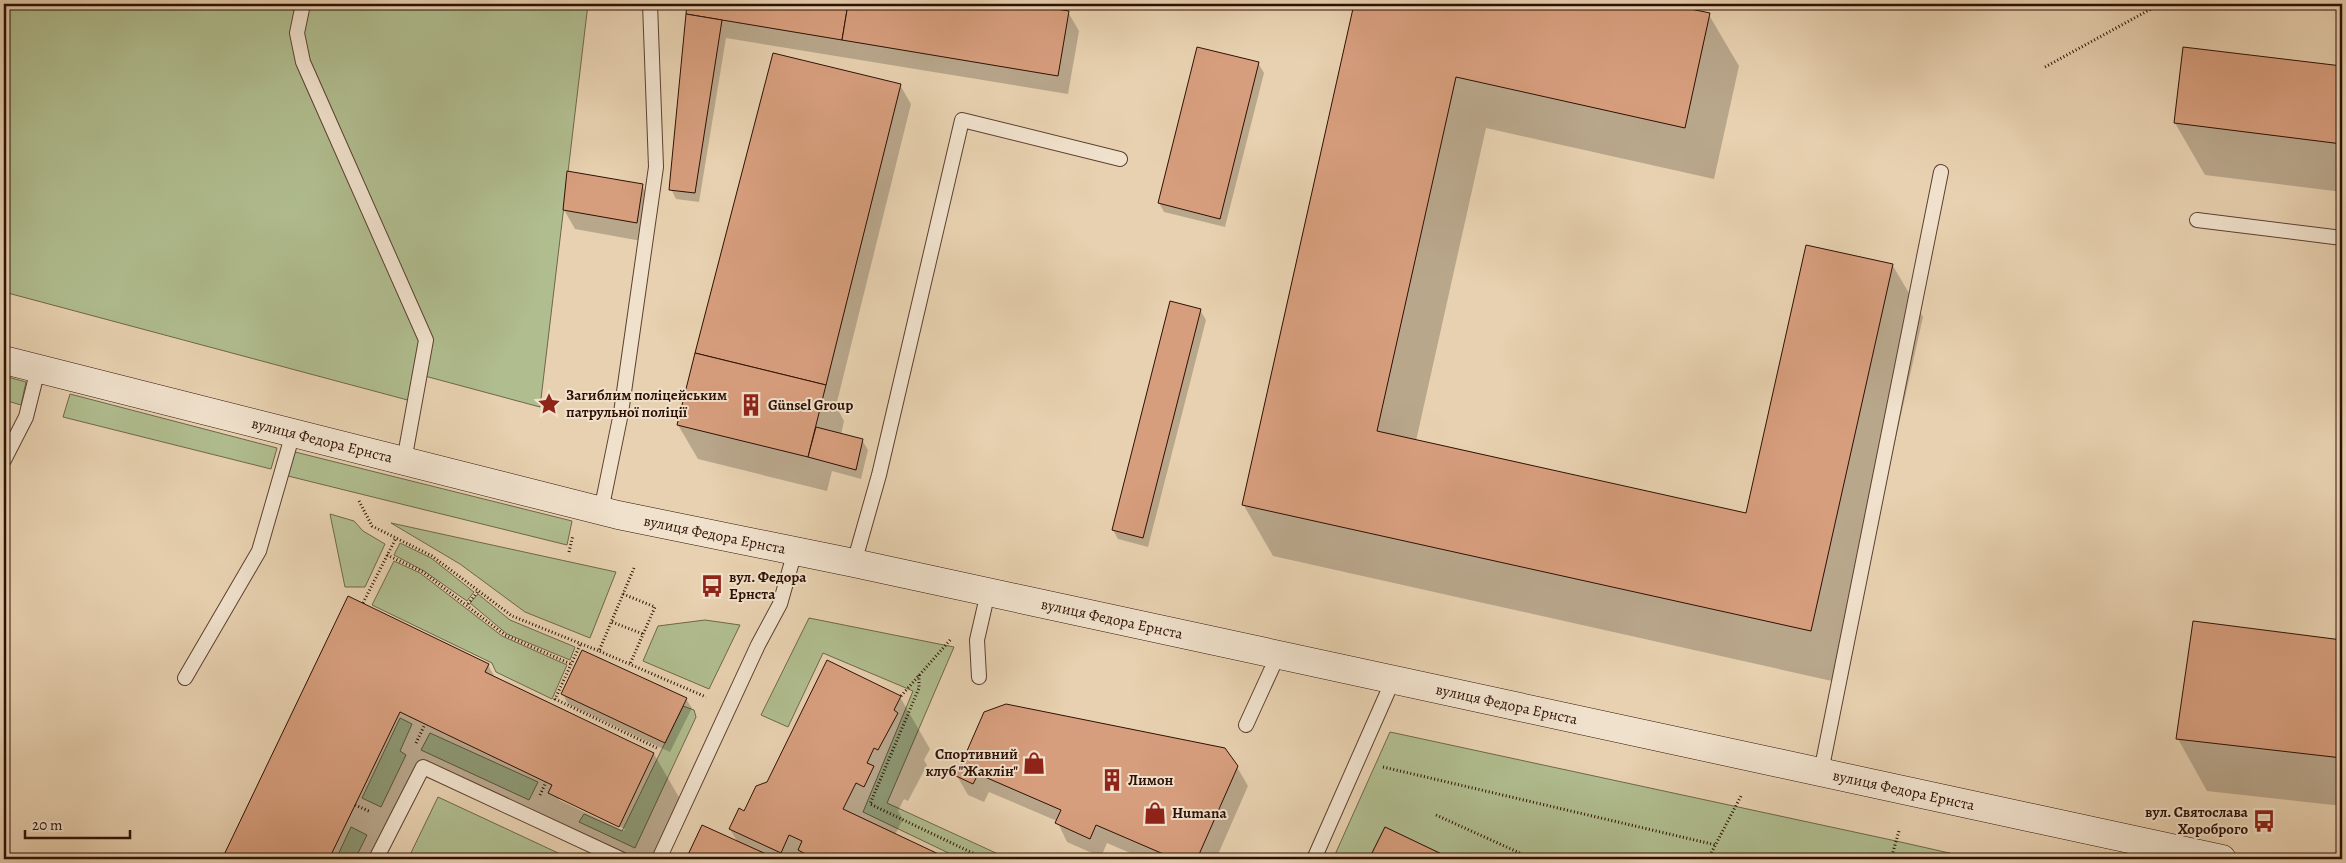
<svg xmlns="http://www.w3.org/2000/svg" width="2346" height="863" font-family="Alegreya,serif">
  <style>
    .green { fill: #b0bd8f; stroke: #6f664a }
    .shadow { fill: #0003; fill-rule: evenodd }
    .building { fill: #d79e7d; stroke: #2e1004 }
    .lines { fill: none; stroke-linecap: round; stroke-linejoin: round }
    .lane-casing { stroke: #5c402f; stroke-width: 16 }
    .secondary-casing { stroke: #2e1004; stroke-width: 29 }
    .path { stroke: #2e1004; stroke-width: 3; stroke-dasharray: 1 2.5; stroke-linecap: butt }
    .lane { stroke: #f0e1cc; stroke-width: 14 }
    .secondary { stroke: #f0e1cc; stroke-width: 28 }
    .labels { text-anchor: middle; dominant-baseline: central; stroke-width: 4; stroke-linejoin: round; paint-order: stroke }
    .poi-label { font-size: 15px; font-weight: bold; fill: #2e1004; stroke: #f0e1cc; text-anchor: start }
    .street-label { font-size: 15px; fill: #2e1004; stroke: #f0e1cc }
  </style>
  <rect width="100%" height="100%" fill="#e8d1b0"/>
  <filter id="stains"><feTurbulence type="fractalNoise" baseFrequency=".004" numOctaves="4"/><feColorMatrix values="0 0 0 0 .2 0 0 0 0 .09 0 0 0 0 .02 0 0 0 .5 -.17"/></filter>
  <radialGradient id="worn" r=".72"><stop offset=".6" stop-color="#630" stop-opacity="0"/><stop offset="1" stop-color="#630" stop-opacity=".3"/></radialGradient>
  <g class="green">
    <path d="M 4,4 L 588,4 L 540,407 L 421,375 L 415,402 L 4,292 Z"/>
    <path d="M 4,376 L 26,382 L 21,405 L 4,400 Z"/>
    <path d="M 70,394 L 277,448 L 271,469 L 63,417 Z"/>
    <path d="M 295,452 L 572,521 L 567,545 L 288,476 Z"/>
    <path d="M 330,514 L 354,521 L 363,531 L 385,544 L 365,587 L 345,587 Z"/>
    <path d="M 391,523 L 616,572 L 590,638 L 525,612 L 460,564 Z"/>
    <path d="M 400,543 L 431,558 L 474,592 L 467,601 L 424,571 L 394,555 Z"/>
    <path d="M 394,561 L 420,573 L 502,636 L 567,665 L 552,699 L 496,672 L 492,663 L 372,605 Z"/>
    <path d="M 478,594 L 510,620 L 575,647 L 570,660 L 507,634 L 470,603 Z"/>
    <path d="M 809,618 L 954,647 L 887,803 L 1009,859 L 961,859 L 863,812 L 913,691 L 823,653 L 788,727 L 761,715 Z"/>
    <path d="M 705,620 L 740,625 L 709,689 L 643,661 L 658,626 Z"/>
    <path d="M 683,706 L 694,710 L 696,717 L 635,848 L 579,822 L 584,814 L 622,831 Z"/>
    <path d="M 400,718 L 412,724 L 400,751 L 406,755 L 381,807 L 362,798 Z"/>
    <path d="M 1390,732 L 1896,841 L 1976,859 L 1452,859 L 1385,827 L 1369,859 L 1333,859 Z"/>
    <path d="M 430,733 L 538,782 L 529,800 L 421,750 Z"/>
    <path d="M 438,797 L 571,859 L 408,859 Z"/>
    <path d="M 351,827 L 367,835 L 355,859 L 336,859 Z"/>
  </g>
  <g class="shadow">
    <path d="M 688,4 L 1020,4 L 1068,12 L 1079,31 L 1068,94 L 726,38 L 699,202 L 676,199 L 671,189 Z"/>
    <path d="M 1355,4 L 1661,4 L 1709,15 L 1739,66 L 1714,179 L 1486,128 L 1416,441 L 1747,515 L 1807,247 L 1893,266 L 1923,317 L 1841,683 L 1273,556 L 1243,504 Z"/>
    <path d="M 2184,48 L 2342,67 L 2342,192 L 2205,175 L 2175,123 Z"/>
    <path d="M 1258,63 L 1264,73 L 1225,227 L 1164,212 L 1159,203 Z"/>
    <path d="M 900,85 L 911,104 L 836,406 L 844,421 L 841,435 L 862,440 L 868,450 L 861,479 L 832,471 L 827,491 L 698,459 L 678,425 Z"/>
    <path d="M 642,186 L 653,205 L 647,242 L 575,229 L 564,210 Z"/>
    <path d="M 1200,310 L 1206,320 L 1148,547 L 1118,539 L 1113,530 Z"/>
    <path d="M 349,598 L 488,665 L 496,679 L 654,754 L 684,806 L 658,859 L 609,859 L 430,763 L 383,859 L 223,859 ZM 559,797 L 625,829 L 624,831 L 559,800 Z"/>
    <path d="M 2194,623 L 2342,641 L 2342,806 L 2207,791 L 2178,739 Z"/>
    <path d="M 563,694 L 686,699 L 692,708 L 670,752 L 568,704 Z"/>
    <path d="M 900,697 L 930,749 L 924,760 L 927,765 L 908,801 L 904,799 L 898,811 L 903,819 L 895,835 L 946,859 L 687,859 L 703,826 L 738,843 L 730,829 L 768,783 Z"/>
    <path d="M 985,713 L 1237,767 L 1248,786 L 1216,859 L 1144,859 L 1107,843 L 1101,857 L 1067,842 L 1057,821 L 989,792 L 984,802 L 968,795 L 957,776 Z"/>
    <path d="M 1385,828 L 1449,859 L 1370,859 Z"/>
  </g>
  <g class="building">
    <path d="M 687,4 L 848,4 L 842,40 L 686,14 Z"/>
    <path d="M 848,4 L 1025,4 L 1069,11 L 1058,76 L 842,40 Z"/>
    <path d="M 1354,4 L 1667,4 L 1710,13 L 1685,128 L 1456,77 L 1377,431 L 1746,513 L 1806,245 L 1893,264 L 1811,631 L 1242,505 Z"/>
    <path d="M 686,14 L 722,20 L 695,193 L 669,190 Z"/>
    <path d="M 1197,47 L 1259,62 L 1220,219 L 1158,203 Z"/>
    <path d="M 2183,47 L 2342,66 L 2342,144 L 2174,123 Z"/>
    <path d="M 773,53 L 901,84 L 826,385 L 695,353 Z"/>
    <path d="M 567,171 L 643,184 L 637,223 L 563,210 Z"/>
    <path d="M 1170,301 L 1201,309 L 1143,538 L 1112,530 Z"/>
    <path d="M 695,353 L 826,385 L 808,457 L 677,425 Z"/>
    <path d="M 816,427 L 863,439 L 856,470 L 808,457 Z"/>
    <path d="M 348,596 L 489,664 L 485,672 L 654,753 L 619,827 L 548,793 L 552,785 L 400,712 L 329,859 L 222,859 Z"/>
    <path d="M 2193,621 L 2342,640 L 2342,758 L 2176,739 Z"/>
    <path d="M 582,650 L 687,698 L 665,743 L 561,694 Z"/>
    <path d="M 827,660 L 901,696 L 894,710 L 898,713 L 878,750 L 874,748 L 867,763 L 874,766 L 864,787 L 856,783 L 843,809 L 949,859 L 815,859 L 798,850 L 802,841 L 789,835 L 781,853 L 729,829 L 739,808 L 744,811 L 756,786 L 767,782 Z"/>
    <path d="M 1006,704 L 1225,748 L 1238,766 L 1197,859 L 1175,859 L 1096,825 L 1090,839 L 1055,823 L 1061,810 L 978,774 L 973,784 L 956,776 L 984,712 Z"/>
    <path d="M 702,825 L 777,859 L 686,859 Z"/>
    <path d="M 1385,827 L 1452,859 L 1369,859 Z"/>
  </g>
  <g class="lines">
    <defs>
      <g id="lane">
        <path d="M 303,4 L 297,33 L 303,62 L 426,340 L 404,461"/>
        <path d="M 2197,220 L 2342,238"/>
        <path d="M 4,460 L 26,417 L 38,369"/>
        <path d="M 601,511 L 621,413 L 656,167 L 650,4"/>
        <path d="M 854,563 L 879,475 L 962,120 L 1120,159"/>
        <path d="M 979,677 L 977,640 L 988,592"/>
        <path d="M 185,678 L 259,551 L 293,433"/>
        <path d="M 1246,725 L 1278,655"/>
        <path d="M 1821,772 L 1941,172"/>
        <path d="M 376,859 L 423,767 L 621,859"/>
        <path d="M 659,859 L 758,645 L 780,604 L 795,551"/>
        <path d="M 1314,859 L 1393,680"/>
      </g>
      <g id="secondary">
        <path id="s1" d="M 4,360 L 618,515 L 854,563 L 2222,859"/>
      </g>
    </defs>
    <use href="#lane" class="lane-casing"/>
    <use href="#secondary" class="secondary-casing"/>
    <g class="path">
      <path d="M 2045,67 L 2160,4"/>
      <path d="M 359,501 L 372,526 L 432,556 L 512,616 L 599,651"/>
      <path d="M 569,552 L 573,535"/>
      <path d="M 387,555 L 423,572 L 505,635 L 571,664"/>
      <path d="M 634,568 L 599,651 L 706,697"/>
      <path d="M 623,594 L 655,607 L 630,664"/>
      <path d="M 363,603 L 396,538"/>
      <path d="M 468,604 L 478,591"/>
      <path d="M 612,622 L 643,634"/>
      <path d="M 580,645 L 555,699 L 659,749"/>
      <path d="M 919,675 L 919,688 L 870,804 L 985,859"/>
      <path d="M 901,696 L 951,639"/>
      <path d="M 416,743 L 425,724"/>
      <path d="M 1383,767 L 1716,845"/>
      <path d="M 540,795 L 546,782"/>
      <path d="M 355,805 L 371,812"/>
      <path d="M 1436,815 L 1533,859"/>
      <path d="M 1708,859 L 1741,796"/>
      <path d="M 1891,859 L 1899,831"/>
    </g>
    <use href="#lane" class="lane"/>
    <use href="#secondary" class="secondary"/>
  </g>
  <defs>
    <symbol id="sight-bare" viewBox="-9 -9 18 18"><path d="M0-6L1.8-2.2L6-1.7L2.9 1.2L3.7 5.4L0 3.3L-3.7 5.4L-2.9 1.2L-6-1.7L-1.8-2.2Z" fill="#8f2418" stroke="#f0e1cc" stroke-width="2.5" paint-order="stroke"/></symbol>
    <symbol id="building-bare" viewBox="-9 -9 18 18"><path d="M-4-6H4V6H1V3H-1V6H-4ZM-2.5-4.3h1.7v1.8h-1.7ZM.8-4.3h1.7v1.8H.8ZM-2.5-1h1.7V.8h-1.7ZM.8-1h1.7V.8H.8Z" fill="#8f2418" stroke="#f0e1cc" stroke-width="2.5" paint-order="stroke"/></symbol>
    <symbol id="bus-bare" viewBox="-9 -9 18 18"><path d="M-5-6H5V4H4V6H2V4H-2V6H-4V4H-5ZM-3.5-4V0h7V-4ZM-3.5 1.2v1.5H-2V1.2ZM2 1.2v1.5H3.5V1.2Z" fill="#8f2418" stroke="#f0e1cc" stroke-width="2.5" paint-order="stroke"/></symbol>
    <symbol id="shop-bare" viewBox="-9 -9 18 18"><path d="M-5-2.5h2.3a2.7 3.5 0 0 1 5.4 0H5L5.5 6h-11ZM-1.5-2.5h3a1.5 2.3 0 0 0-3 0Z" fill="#8f2418" stroke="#f0e1cc" stroke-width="2.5" paint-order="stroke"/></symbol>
  </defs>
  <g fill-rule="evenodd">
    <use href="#sight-bare" x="533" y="388" width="32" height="32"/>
    <use href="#building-bare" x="735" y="389" width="32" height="32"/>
    <use href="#bus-bare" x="696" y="570" width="32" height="32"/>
    <use href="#shop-bare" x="1018" y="747" width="32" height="32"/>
    <use href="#building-bare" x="1096" y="764" width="32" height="32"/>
    <use href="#shop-bare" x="1139" y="797" width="32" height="32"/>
    <use href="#bus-bare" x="2248" y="805" width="32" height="32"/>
  </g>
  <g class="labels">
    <g class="poi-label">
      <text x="566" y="395">Загиблим поліцейським<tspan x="566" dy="17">патрульної поліції</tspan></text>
      <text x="768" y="405">Günsel Group</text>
      <text x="729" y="577">вул. Федора<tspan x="729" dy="17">Ернста</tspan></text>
      <text x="1018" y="754" text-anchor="end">Спортивний<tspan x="1018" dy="17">клуб "Жаклін"</tspan></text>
      <text x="1128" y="780">Лимон</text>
      <text x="2248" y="812" text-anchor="end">вул. Святослава<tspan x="2248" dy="17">Хороброго</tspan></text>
      <text x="1172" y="813">Humana</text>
    </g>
    <g class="street-label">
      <text stroke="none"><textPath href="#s1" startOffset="328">вулиця Федора Ернста</textPath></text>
      <text stroke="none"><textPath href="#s1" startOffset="732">вулиця Федора Ернста</textPath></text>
      <text stroke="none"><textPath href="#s1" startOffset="1138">вулиця Федора Ернста</textPath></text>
      <text stroke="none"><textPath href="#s1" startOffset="1542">вулиця Федора Ернста</textPath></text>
      <text stroke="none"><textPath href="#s1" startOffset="1948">вулиця Федора Ернста</textPath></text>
    </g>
  </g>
  <rect width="2346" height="863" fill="none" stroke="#e8d1b0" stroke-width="20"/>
  <rect x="5" y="5" width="2336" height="853" fill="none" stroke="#2e1004" stroke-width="2.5"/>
  <rect x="10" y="10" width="2326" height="843" fill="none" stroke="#2e1004"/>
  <path d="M25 830v8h105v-8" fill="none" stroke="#2e1004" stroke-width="2.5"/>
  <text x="32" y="830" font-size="15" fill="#2e1004" stroke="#f0e1cc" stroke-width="4" paint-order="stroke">20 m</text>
  <rect width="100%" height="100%" filter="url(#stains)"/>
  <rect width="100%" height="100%" fill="url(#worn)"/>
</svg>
